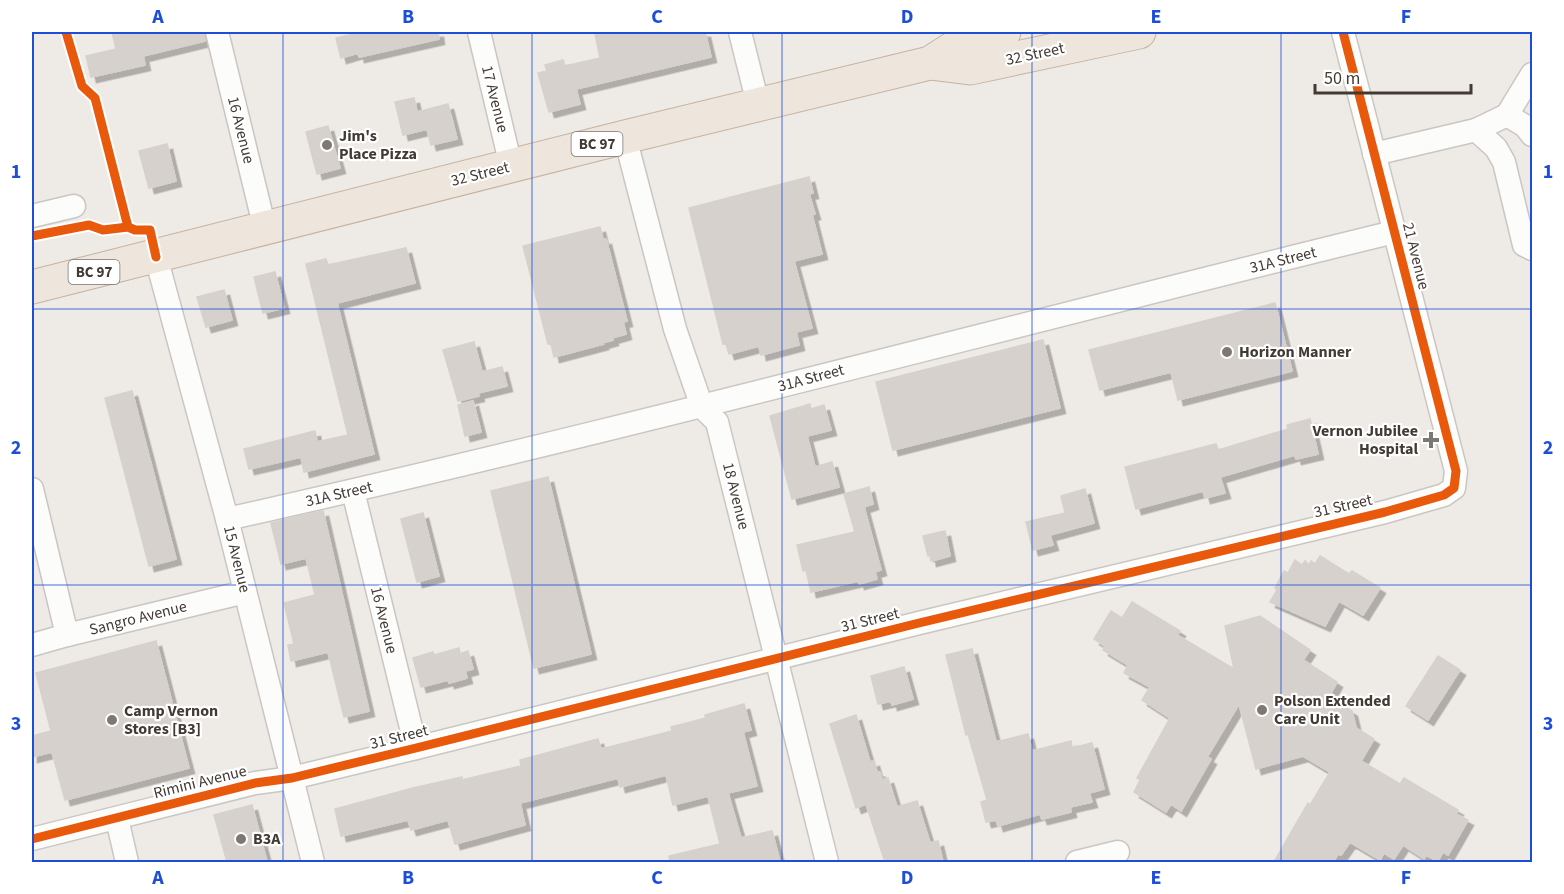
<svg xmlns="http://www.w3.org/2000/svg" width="1564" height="894" font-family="'Source Sans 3',sans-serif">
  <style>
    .building { fill: #d6d1cd; stroke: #d6d1cc; stroke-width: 1.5; filter: url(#shadow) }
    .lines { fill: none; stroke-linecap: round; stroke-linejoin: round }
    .minor-casing { stroke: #cac6c2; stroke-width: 25 }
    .trunk-casing { stroke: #c5b3a1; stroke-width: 35 }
    .minor { stroke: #fcfcfb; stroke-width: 22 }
    .trunk { stroke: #eee6dc; stroke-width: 33 }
    .cycleway-casing { stroke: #fff; stroke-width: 13 }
    .cycleway { stroke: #e8590c; stroke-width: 9 }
    .grid { fill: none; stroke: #1d4ed8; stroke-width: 1.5; stroke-opacity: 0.55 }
    .poi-dot { fill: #7e7872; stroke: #fff; stroke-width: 2 }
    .labels { text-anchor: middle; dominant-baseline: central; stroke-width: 4.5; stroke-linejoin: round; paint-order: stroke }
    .shield { fill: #fff; stroke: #7b7570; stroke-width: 1.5 }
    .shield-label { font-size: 15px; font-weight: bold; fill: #423a33 }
    .street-label { font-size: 16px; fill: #423a33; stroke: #fff }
    .poi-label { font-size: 16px; font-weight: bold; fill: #423a33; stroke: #fff; text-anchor: start }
    .neatline { fill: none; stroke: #1d4ed8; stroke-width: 2 }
    .grid-label { font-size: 20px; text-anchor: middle; font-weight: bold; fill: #1d4ed8 }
  </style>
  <defs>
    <filter id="shadow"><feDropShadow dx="5.5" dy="5.5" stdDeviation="0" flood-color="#0004"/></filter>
  </defs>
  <rect width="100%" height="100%" fill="#eeeae6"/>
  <g class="building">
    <path d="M 112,32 L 204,32 L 205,41 L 143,56 L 145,65 L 91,77 L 86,56 L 116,49 Z"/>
    <path d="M 353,32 L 438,32 L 439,39 L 359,57 L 358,53 L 341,58 L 336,38 L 353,34 Z"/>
    <path d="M 606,32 L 705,32 L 711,57 L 576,89 L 580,104 L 549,112 L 538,73 L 547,71 L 545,65 L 563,60 L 565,66 L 600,58 L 595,34 Z"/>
    <path d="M 414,98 L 417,112 L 448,104 L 457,139 L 431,145 L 427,129 L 403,135 L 395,102 Z"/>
    <path d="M 328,126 L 340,168 L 317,174 L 306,132 Z"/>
    <path d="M 167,144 L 176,181 L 149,188 L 139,151 Z"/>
    <path d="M 809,177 L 813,193 L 809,194 L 815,214 L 812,215 L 822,254 L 794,261 L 812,328 L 796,332 L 799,345 L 761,355 L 759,346 L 729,354 L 726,344 L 723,344 L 689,208 Z"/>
    <path d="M 600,227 L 603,240 L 606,239 L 627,321 L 623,322 L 626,334 L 612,338 L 613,340 L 602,343 L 603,344 L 554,357 L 551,344 L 548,344 L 523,246 Z"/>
    <path d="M 406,248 L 415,283 L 337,303 L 374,454 L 304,472 L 301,457 L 249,469 L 244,449 L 315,431 L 317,442 L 348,435 L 306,264 L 326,259 L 328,265 Z"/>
    <path d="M 275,272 L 284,308 L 263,313 L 254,277 Z"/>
    <path d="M 224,290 L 232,320 L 206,327 L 197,297 Z"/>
    <path d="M 1275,303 L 1292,371 L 1178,400 L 1171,372 L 1100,390 L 1089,350 Z"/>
    <path d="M 1043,340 L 1060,408 L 893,450 L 876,382 Z"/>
    <path d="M 474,342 L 482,372 L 502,367 L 507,386 L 478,393 L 479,396 L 458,401 L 443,350 Z"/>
    <path d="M 132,391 L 176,559 L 149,566 L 105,398 Z"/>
    <path d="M 473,401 L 481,432 L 465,436 L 458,405 Z"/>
    <path d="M 810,404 L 811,409 L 824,405 L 831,430 L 807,436 L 815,467 L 832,462 L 839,487 L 792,499 L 770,416 Z"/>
    <path d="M 1310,419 L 1318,454 L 1296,459 L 1295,455 L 1220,477 L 1225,493 L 1205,498 L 1203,491 L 1136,509 L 1125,467 L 1216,444 L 1218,450 L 1288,429 L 1287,425 Z"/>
    <path d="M 548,477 L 591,654 L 534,668 L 491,491 Z"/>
    <path d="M 869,487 L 873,504 L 864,507 L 881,570 L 875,572 L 877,579 L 859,584 L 858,581 L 811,592 L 806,570 L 803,571 L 797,545 L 855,532 L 844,494 Z"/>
    <path d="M 1085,489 L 1094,523 L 1050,535 L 1053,545 L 1033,550 L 1026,522 L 1065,513 L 1061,496 Z"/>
    <path d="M 323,511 L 369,711 L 344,717 L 328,652 L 291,661 L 288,645 L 294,644 L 284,603 L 315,595 L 306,558 L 281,564 L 271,523 Z"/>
    <path d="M 423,513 L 439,576 L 417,582 L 401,519 Z"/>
    <path d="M 945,531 L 950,556 L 931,561 L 930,555 L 928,556 L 923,536 Z"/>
    <path d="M 1320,556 L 1349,574 L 1352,571 L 1380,588 L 1363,615 L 1339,601 L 1325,626 L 1270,602 L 1277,590 L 1275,588 L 1284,571 L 1288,573 L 1295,560 L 1302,565 L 1305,561 L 1309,565 L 1311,561 L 1315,564 Z"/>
    <path d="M 1132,602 L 1180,631 L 1177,635 L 1234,669 L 1225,626 L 1260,616 L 1310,650 L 1303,660 L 1337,682 L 1329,697 L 1352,711 L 1356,728 L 1374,739 L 1361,761 L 1400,784 L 1404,778 L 1458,810 L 1456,814 L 1468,820 L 1448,855 L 1443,852 L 1438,861 L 1426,855 L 1424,859 L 1403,845 L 1394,859 L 1384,853 L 1380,860 L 1350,842 L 1341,855 L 1338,854 L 1333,862 L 1274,862 L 1308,803 L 1310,805 L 1330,772 L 1303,756 L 1256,769 L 1239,704 L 1207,757 L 1211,759 L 1181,811 L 1171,804 L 1166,812 L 1134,792 L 1140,780 L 1137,778 L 1170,718 L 1142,700 L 1150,687 L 1124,673 L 1128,665 L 1103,650 L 1105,646 L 1094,639 L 1111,611 L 1122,618 Z"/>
    <path d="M 156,641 L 189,768 L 65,800 L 52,752 L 32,757 L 32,736 L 51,731 L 36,673 Z"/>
    <path d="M 459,648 L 460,654 L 468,651 L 473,669 L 465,671 L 467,678 L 449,683 L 448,680 L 421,687 L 413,658 L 433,652 L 434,655 Z"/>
    <path d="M 972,649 L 996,742 L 1028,734 L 1032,751 L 1071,741 L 1072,748 L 1092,743 L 1104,789 L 1089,793 L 1092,802 L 1070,807 L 1071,812 L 1042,819 L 1040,814 L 998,826 L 996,820 L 986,822 L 981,802 L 987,800 L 968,734 L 966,735 L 946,655 Z"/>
    <path d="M 1438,656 L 1460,670 L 1428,720 L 1406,706 Z"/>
    <path d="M 904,667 L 913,699 L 892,705 L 891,701 L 878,704 L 871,676 Z"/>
    <path d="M 744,704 L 751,730 L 743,732 L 757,786 L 728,793 L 741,838 L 772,831 L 780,862 L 670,862 L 669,856 L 720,844 L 708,796 L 673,805 L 666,775 L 620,787 L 618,778 L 520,803 L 525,825 L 455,844 L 448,820 L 411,830 L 408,820 L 341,836 L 335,809 L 413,788 L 462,777 L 462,780 L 521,766 L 520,760 L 598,739 L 601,749 L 672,731 L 671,727 L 706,718 L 705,715 Z"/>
    <path d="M 856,715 L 870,762 L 874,761 L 877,772 L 880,772 L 882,780 L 888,778 L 897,807 L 917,801 L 930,843 L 938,841 L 943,862 L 885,862 L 866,804 L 856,808 L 830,724 Z"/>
    <path d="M 252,805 L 267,862 L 227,862 L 214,815 Z"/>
  </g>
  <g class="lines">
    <defs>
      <g id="minor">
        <path d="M 217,32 L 265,229"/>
        <path d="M 479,32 L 511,166"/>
        <path d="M 740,32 L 758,104"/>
        <path d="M 1507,115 L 1525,126 L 1532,135"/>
        <path d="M 1476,130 L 1496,148 L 1504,162 L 1524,245 L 1532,249"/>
        <path d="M 625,137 L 675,329 L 702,407 L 717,422 L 827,862"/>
        <path d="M 1374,154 L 1476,130 L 1507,115 L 1532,74"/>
        <path d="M 32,216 L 74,206"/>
        <path d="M 156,257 L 227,519 L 313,862"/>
        <path d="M 32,489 L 67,635"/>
        <path d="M 353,491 L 416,748"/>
        <path d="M 227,519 C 618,432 1005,327 1394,232"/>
        <path d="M 32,645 L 67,635 L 245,592"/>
        <path d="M 117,819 L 127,862"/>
        <path d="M 32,839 L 255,783 L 292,778 L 416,748 L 919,623 L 1385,512 L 1444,495 L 1454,488 L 1456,471 L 1343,32"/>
        <path d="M 1077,862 L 1118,852"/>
      </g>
      <g id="trunk">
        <path d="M 930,63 L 970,68 L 1139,32"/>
        <path d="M 32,287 L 625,137 L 930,63 L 963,42 L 1004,32"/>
      </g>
    </defs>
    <use href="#minor" class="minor-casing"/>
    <use href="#trunk" class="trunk-casing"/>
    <use href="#minor" class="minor"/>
    <use href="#trunk" class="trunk"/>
    <defs>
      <g id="cycleway">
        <path d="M 66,32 L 82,86 L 95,98 L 128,227"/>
        <path d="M 32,236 L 89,225 L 103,230 L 128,227 L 135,230 L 150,230 L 156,257"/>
        <path d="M 32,839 L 255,783 L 292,778 L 416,748 L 919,623 L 1385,512 L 1444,495 L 1454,488 L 1456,471 L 1343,32"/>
      </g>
    </defs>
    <use href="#cycleway" class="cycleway-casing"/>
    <use href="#cycleway" class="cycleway"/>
  </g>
  <path class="grid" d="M 283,32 L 283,862M 532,32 L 532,862M 782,32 L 782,862M 1032,32 L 1032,862M 1281,32 L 1281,862M 32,309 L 1532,309M 32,585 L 1532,585"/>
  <g class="poi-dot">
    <circle cx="327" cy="145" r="6"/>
    <circle cx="1227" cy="352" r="6"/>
    <path d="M1428 431h6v6h6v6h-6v6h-6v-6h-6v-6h6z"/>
    <circle cx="1262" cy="710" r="6"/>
    <circle cx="112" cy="720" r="6"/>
    <circle cx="241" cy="839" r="6"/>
  </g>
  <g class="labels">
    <g class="shield">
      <rect x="571.5" y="132" width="51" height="24" rx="4.5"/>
      <rect x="68.5" y="260" width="51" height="24" rx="4.5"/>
    </g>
    <g class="shield-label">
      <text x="597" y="144">BC 97</text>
      <text x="94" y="272">BC 97</text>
    </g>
    <g class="street-label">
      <text transform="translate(1035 54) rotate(-12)">32 Street</text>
      <text transform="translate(495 99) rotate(76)">17 Avenue</text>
      <text transform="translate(241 130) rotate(76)">16 Avenue</text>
      <text transform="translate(480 174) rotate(-14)">32 Street</text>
      <text transform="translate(1416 256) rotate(76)">21 Avenue</text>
      <text transform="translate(1283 260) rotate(-14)">31A Street</text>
      <text transform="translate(811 378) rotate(-15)">31A Street</text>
      <text transform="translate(339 494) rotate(-13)">31A Street</text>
      <text transform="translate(736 496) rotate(76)">18 Avenue</text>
      <text transform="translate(1343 506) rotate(-13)">31 Street</text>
      <text transform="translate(237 559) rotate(76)">15 Avenue</text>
      <text transform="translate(138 618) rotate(-14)">Sangro Avenue</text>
      <text transform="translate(384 620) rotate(76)">16 Avenue</text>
      <text transform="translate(870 620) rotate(-14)">31 Street</text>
      <text transform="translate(399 737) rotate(-14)">31 Street</text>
      <text transform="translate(200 782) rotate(-14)">Rimini Avenue</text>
    </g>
    <g class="poi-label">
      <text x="339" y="136">Jim's<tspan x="339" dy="18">Place Pizza</tspan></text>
      <text x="1239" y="352">Horizon Manner</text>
      <text x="1418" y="431" text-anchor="end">Vernon Jubilee<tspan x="1418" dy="18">Hospital</tspan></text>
      <text x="1274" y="701">Polson Extended<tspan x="1274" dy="18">Care Unit</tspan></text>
      <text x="124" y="711">Camp Vernon<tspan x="124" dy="18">Stores [B3]</tspan></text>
      <text x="253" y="839">B3A</text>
    </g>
  </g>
  <rect width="1564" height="894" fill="none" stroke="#ffffff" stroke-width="66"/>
  <path d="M1315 84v9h156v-9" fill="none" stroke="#423a33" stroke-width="3"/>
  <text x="1324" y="84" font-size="18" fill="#423a33" stroke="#ffffff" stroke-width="4.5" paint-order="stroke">50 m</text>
  <rect x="33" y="33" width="1498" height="828" class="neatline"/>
  <g class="grid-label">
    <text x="158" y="23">A</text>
    <text x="408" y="23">B</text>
    <text x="657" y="23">C</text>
    <text x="907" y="23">D</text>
    <text x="1156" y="23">E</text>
    <text x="1406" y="23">F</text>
    <text x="16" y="178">1</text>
    <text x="1548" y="178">1</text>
    <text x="16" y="454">2</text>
    <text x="1548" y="454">2</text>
    <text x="16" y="730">3</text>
    <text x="1548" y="730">3</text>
    <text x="158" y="884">A</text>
    <text x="408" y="884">B</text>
    <text x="657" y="884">C</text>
    <text x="907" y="884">D</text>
    <text x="1156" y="884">E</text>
    <text x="1406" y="884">F</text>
  </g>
</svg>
